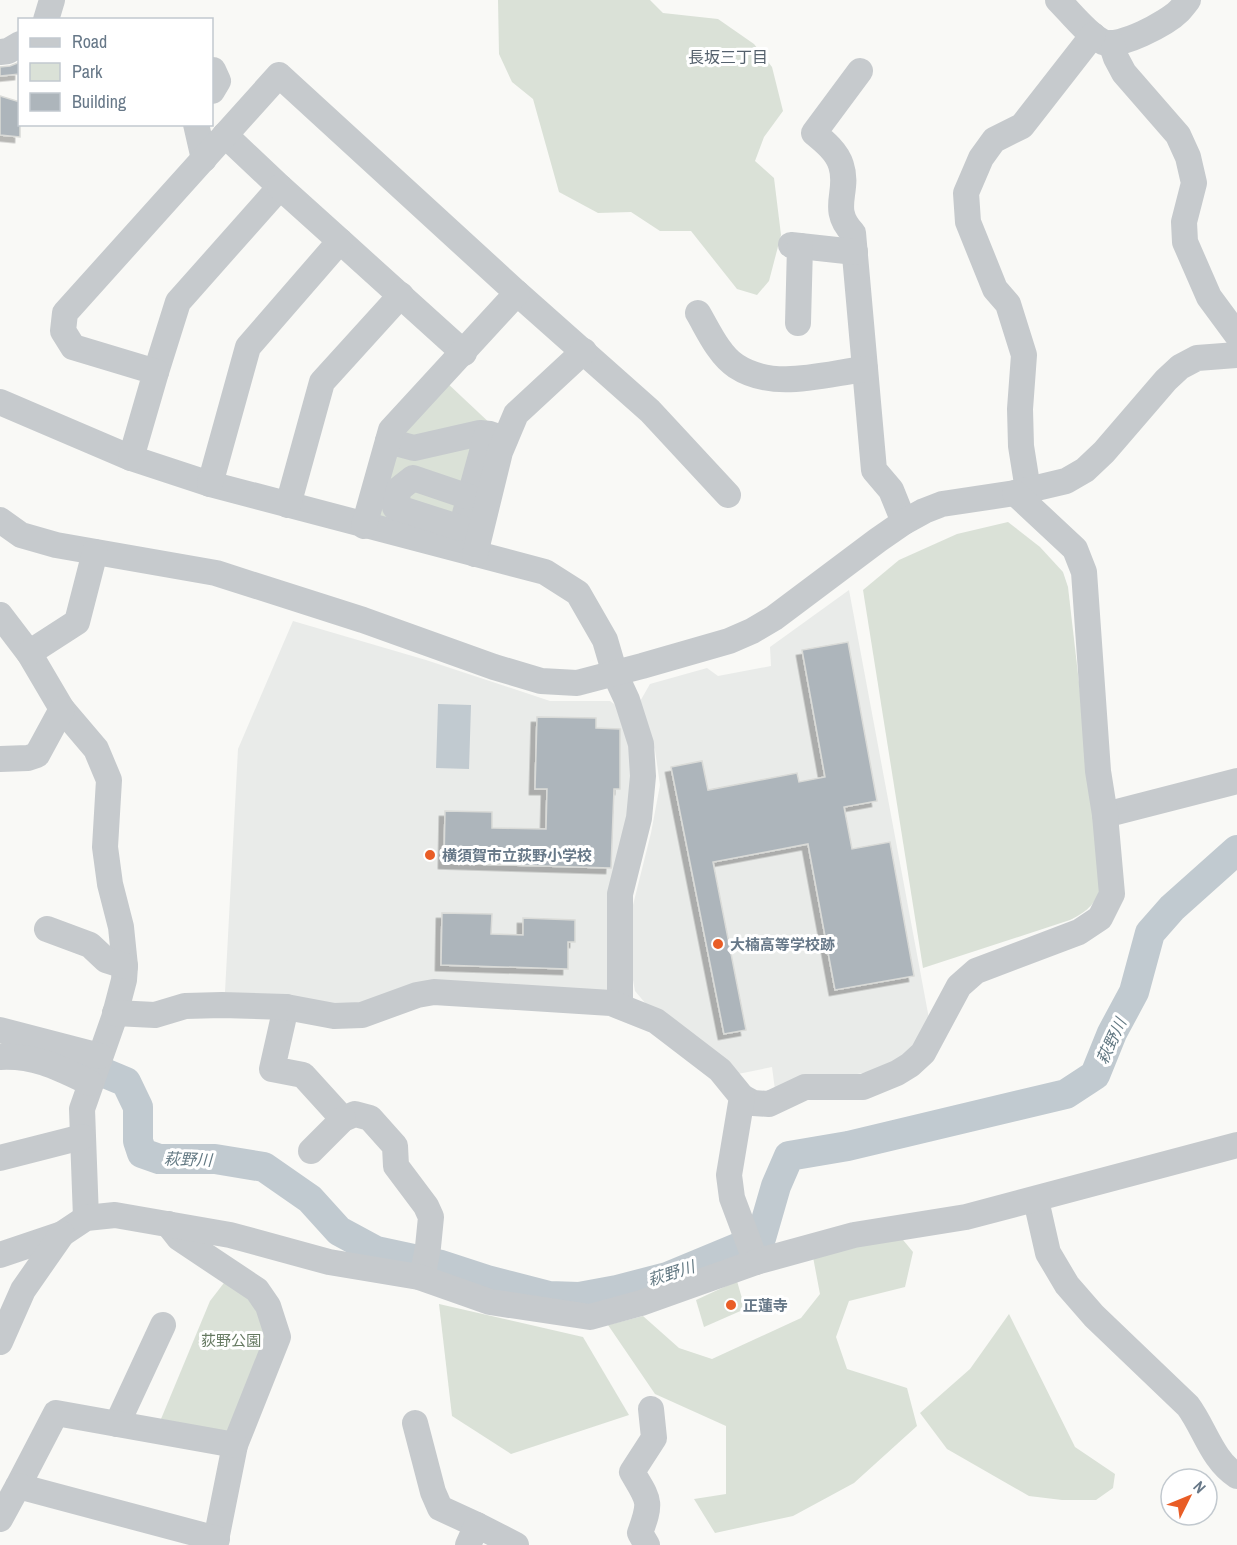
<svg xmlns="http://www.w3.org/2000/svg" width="1237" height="1545" font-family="'Archivo Narrow','Noto Sans JP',sans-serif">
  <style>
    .built { fill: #e9ebe9 }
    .green { fill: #dae1d7 }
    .water { fill: #c1cad0 }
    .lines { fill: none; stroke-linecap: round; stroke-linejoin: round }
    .river { stroke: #c1cad0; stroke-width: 30 }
    .building { fill: #adb5bb; stroke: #dadbd8; stroke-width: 1.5; filter: url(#shadow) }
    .minor { stroke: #c6cacd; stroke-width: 26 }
    .poi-dot { fill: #e95d26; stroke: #fff; stroke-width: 2 }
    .labels { text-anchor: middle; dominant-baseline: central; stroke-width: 6; stroke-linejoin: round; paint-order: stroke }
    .poi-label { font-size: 15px; font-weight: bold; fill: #677888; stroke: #fff; text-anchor: start }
    .park-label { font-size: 15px; fill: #667a62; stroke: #fff }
    .neighbourhood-label { font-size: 16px; fill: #55616d; stroke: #fff }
    .water-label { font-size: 16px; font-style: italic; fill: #637983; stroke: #fff }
  </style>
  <defs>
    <filter id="shadow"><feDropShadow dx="-5.5" dy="5.5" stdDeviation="0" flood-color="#0004"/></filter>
  </defs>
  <rect width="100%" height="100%" fill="#f9f9f6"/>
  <g class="built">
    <path d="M 849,590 L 930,1024 L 919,1045 L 888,1068 L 775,1090 L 772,1067 L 738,1074 L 646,1004 L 635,991 L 631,969 L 633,905 L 651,833 L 660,785 L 655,750 L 638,705 L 650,684 L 707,668 L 718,676 L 771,666 L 770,647 Z"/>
    <path d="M 293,621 L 426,660 L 550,701 L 610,701 L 617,706 L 637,764 L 615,991 L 431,991 L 370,1014 L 225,992 L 238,749 Z"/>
  </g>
  <g class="green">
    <path d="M 498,0 L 650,0 L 663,13 L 718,19 L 754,44 L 772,67 L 783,111 L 764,137 L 755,161 L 774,178 L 781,235 L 769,281 L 757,295 L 737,289 L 691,231 L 660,231 L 631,212 L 598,213 L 559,192 L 533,99 L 512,82 L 499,54 Z"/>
    <path d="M 445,381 L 495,428 L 467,545 L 375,519 L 401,433 Z"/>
    <path d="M 1008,522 L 1040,547 L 1063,572 L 1068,587 L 1102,883 C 1096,904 1089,910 1070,920 L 923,968 L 863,590 L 899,560 L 957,534 Z"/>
    <path d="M 899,1235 L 913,1252 L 905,1287 L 849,1301 L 836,1337 L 847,1369 L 907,1388 L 917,1426 L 854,1483 L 793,1516 L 715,1533 L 694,1499 L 726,1494 L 726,1426 L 655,1394 L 608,1325 L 643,1316 L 679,1348 L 712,1359 L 801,1318 L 820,1294 L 813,1257 Z"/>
    <path d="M 227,1279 L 252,1294 L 270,1338 L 227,1433 L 161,1419 L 210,1301 Z"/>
    <path d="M 737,1281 L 745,1309 L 704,1327 L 696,1300 Z"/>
    <path d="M 439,1304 L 583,1337 L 629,1415 L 511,1454 L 452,1416 Z"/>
    <path d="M 1009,1314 L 1075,1447 L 1115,1474 L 1113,1488 L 1096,1500 L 1062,1500 L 1029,1496 L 947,1449 L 920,1413 L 970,1369 Z"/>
  </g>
  <path class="water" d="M 438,704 L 471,705 L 469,769 L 436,768 Z"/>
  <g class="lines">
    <path class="river" d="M 71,1059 L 126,1082 L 138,1107 L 138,1141 L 142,1153 L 159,1159 L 215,1159 L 264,1167 L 310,1199 L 339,1231 L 376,1251 L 441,1265 L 487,1280 L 549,1296 L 579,1297 L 617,1290 L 667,1277 L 761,1238 L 776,1186 L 789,1156 L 848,1146 L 1066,1094 L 1095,1075 L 1112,1033 L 1134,992 L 1150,933 L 1172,908 L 1237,850"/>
  </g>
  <g class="building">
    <path d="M 20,62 L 20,74 L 0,76 L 0,67 L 10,66 Z"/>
    <path d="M 0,96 L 20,102 L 20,137 L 0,135 Z"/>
    <path d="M 848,642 L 877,801 L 844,807 L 852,849 L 890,842 L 914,976 L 835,990 L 808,844 L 713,862 L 746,1030 L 724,1034 L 671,767 L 702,761 L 708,790 L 797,773 L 799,782 L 825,777 L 802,650 Z"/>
    <path d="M 537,717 L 596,718 L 596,728 L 620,729 L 620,789 L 614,789 L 611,868 L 444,863 L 445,811 L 492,812 L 492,828 L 546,829 L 547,789 L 535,789 Z"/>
    <path d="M 442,913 L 492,914 L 491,934 L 523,935 L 523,918 L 575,920 L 575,942 L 568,942 L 568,969 L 441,965 Z"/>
  </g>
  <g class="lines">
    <g class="minor">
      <path d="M 1058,0 C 1070,12 1088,35 1103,42 C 1119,49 1167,23 1179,11 C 1182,8 1185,4 1188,0"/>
      <path d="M 46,20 L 52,0"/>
      <path d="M 1111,43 L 1116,58 L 1124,73 L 1178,135 L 1188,157 L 1194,183 L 1184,222 L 1185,242 L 1209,297 L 1237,335"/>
      <path d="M 0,52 L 8,51 L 20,44"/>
      <path d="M 212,70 L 213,70 L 218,81 L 212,91"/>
      <path d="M 860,71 L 814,133 C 825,142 837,152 841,165 C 850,192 829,208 853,233 L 874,470 L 891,490 L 904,522"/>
      <path d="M 196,124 L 204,159"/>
      <path d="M 340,241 L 464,353"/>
      <path d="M 791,245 L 855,252"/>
      <path d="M 517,293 L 650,411 L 728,495"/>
      <path d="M 698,313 C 708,330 719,355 736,366 C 774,391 824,374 865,369"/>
      <path d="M 798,323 L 800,246"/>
      <path d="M 156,372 L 178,302 L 280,187 L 225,135"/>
      <path d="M 0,402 L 131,458 L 210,484 L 545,572 L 578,593 L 605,640 L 615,674 L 627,700 L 641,744 L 643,776 L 639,818 L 620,894 L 620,1006"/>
      <path d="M 388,441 L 414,448 L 480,433 L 490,434 L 505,439"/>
      <path d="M 131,458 L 156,372 L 73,347 L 63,331 L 65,313 L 279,75 L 517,293 L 391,430 L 364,526"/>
      <path d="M 210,484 L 248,347 L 340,241 L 280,187"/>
      <path d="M 1028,490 L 1021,446 L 1020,409 L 1024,355 L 1008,304 L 995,289 L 968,222 L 966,193 L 981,158 L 994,140 L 1022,126 L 1093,35"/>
      <path d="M 288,505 L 322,382 L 401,295"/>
      <path d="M 465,514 L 487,434"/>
      <path d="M 0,520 L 21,535 L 56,545 L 216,573 L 363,620 L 494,667 L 541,681 L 577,683 L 642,666 L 729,641 L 752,631 L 774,618 L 878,540 L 904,522 L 924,511 L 942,504 L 1015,493 L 1066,481 L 1085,470 L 1104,452 L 1166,380 L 1180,367 L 1197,358 L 1237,355"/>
      <path d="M 461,528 L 395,507 L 399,489 L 413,478 L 469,497"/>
      <path d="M 475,554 L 500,452 L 516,414 L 584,351"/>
      <path d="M 0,615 L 29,653 L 62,709 L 96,749 L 109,780 L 105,847 L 110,884 L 121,927 L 125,966 L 124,980 L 114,1018 L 82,1109 L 86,1218"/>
      <path d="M 29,653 L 77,622 L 95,552"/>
      <path d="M 0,759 L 28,758 L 37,755 L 62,709"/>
      <path d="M 1105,815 L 1237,781"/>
      <path d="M 47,929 L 90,945 L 106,960 L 125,966"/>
      <path d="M 286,1007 L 272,1069 L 303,1075 L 343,1119 L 355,1114 L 370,1118 L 395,1146 L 396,1166 L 426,1206 L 431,1217 L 428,1247 L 424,1268 L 419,1277"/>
      <path d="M 0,1030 L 100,1056"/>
      <path d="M 0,1057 C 35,1055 59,1068 90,1083"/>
      <path d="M 742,1097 L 753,1103 L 769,1104 L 805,1087 L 863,1087 L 897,1073 L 910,1065 L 923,1053 L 959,986 L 976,971 L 1079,932 L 1100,918 L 1112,894 L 1105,815 L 1098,771 L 1084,572 L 1075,549 L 1015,493"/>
      <path d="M 311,1151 L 343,1119"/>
      <path d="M 0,1158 L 82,1137"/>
      <path d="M 1036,1200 L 1048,1253 L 1067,1285 L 1094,1316 L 1188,1406 C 1205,1429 1212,1460 1237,1476"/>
      <path d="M 168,1224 L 179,1238 L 257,1290 L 268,1306 L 278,1337 L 235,1445 L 215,1545"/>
      <path d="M 0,1255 L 62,1234 L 86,1218 L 115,1215 L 230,1235 L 329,1262 L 419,1277 L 490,1302 L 590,1317 L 641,1303 L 756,1262 L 732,1198 L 729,1175 L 742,1097 L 720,1070 L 656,1021 L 611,1003 L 434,992 L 417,995 L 362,1015 L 334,1016 L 286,1007 L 222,1005 L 185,1006 L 155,1015 L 115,1013"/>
      <path d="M 756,1262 L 854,1235 L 966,1217 L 1237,1145"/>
      <path d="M 0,1342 L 23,1290 L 62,1234"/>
      <path d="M 415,1423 L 433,1492 L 440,1508 L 477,1525"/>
      <path d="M 117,1424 L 163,1325"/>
      <path d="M 18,1486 L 56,1413 L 235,1445"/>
      <path d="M 0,1519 L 18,1486 L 217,1539"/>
      <path d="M 468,1545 L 477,1525 L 516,1545"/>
      <path d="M 647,1545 L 640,1533 C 652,1500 649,1501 632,1472 L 654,1438 L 651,1409"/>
    </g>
  </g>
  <g class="poi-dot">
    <circle cx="430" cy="855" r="6"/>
    <circle cx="718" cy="944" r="6"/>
    <circle cx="731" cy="1305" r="6"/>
  </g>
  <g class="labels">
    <g class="poi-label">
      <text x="442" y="855">横須賀市立荻野小学校</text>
      <text x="730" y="944">大楠高等学校跡</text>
      <text x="743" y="1305">正蓮寺</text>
    </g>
    <g class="park-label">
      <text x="231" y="1340">荻野公園</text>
    </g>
    <g class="neighbourhood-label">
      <text x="728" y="57">長坂三丁目</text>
    </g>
    <g class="water-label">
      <text transform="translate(1111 1041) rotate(-65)">萩野川</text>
      <text transform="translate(188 1159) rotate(2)">萩野川</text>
      <text transform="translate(671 1273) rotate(-18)">萩野川</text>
    </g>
  </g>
  <rect x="18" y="18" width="195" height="108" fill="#ffffff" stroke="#c2c9cf" stroke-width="1.5"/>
  <rect x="30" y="38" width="30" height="9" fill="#c6cacd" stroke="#c2c9cf" stroke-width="1.5"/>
  <text x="72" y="48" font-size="18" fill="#677888">Road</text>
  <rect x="30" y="63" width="30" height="18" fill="#dae1d7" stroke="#c2c9cf" stroke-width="1.5"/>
  <text x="72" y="78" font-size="18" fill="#677888">Park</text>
  <rect x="30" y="93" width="30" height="18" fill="#adb5bb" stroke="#c2c9cf" stroke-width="1.5"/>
  <text x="72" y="108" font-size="18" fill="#677888">Building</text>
  <g transform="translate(1189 1497) rotate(47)"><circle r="28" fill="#ffffff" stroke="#c2c9cf" stroke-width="1.5"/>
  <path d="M0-4.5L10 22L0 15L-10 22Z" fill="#e95d26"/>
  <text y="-9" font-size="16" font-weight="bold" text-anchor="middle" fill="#677888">N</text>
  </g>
</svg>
